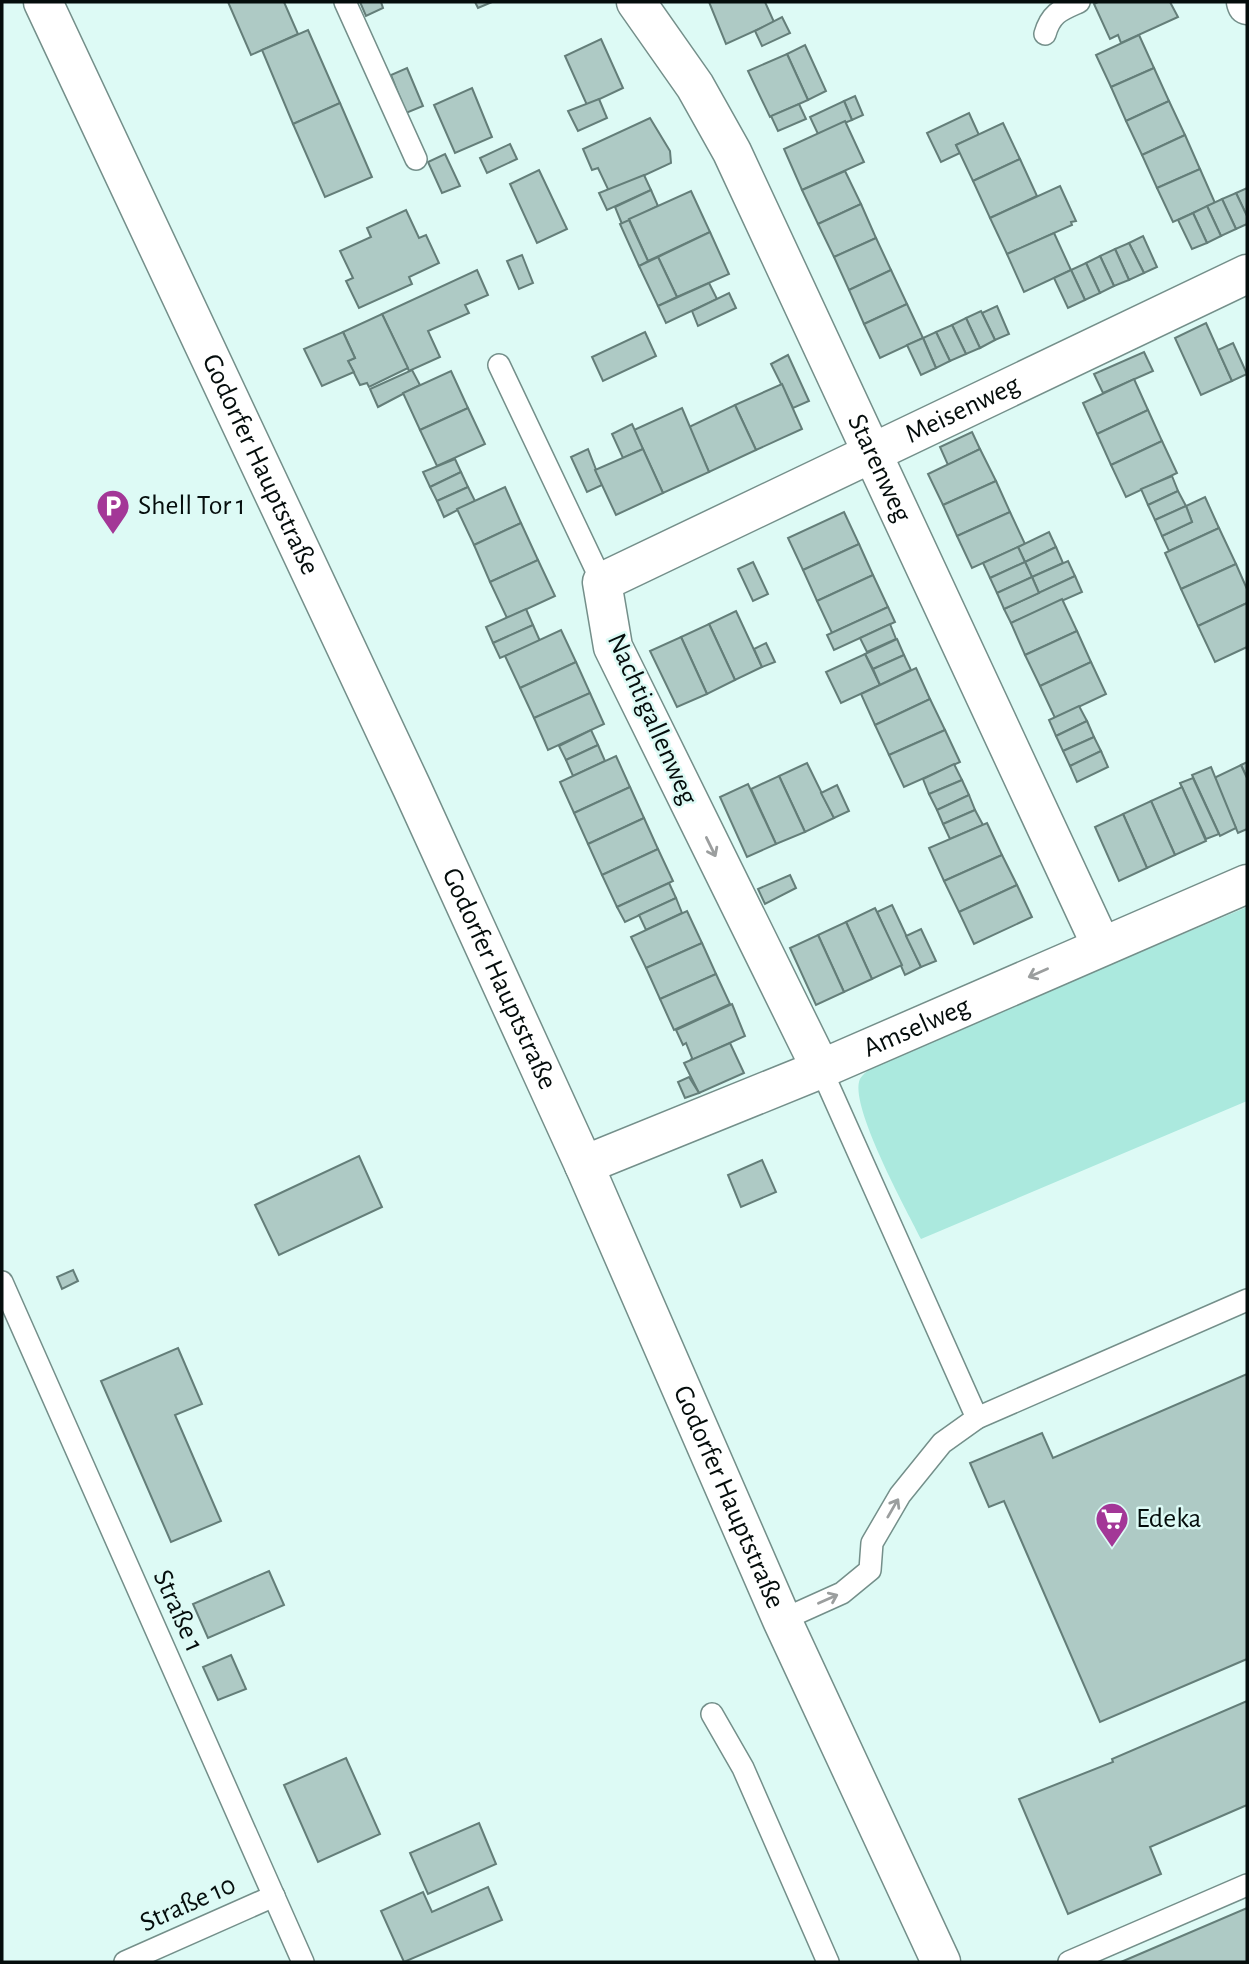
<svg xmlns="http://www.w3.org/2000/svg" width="1249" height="1964" font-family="'Alegreya Sans',sans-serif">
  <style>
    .green { fill: #abe9de }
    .building { fill: #aecac5; stroke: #647e79; stroke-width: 2 }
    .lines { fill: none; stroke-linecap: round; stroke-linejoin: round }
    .service-casing { stroke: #748f8a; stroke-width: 24 }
    .minor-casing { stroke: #748f8a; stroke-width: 41 }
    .secondary-casing { stroke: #748f8a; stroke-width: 41 }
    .service { stroke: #fff; stroke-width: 21 }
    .minor { stroke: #fff; stroke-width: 38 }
    .secondary { stroke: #fff; stroke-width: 38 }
    .oneway { stroke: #9b9e9e }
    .labels { text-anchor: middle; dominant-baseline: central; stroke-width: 5; stroke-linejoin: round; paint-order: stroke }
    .street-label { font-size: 28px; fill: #050d0c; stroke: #ddfaf5 }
    .poi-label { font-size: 28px; fill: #050d0c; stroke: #ddfaf5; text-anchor: start }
  </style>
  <rect width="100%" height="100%" fill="#ddfaf5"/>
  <path class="green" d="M 1247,907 L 1247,1101 L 921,1239 C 907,1211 848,1104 860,1079 C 863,1074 871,1068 875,1064 Z"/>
  <g class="building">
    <path d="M 228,2 L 284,2 L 298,34 L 251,55 Z"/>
    <path d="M 360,2 L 381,2 L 383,8 L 366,16 Z"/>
    <path d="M 475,2 L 492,2 L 478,8 Z"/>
    <path d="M 709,2 L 765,2 L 774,22 L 726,44 Z"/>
    <path d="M 1098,2 L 1170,2 L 1178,17 L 1121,43 L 1118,35 L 1110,39 L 1094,4 Z"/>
    <path d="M 782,17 L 790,33 L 762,46 L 755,31 Z"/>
    <path d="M 308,30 L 340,103 L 293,124 L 262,50 Z"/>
    <path d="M 1139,35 L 1154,68 L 1111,87 L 1096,55 Z"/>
    <path d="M 601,39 L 623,88 L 587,105 L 565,56 Z"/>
    <path d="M 805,45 L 826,91 L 808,100 L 787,54 Z"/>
    <path d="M 787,54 L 808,100 L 770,117 L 748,71 Z"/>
    <path d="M 407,68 L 423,106 L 406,113 L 391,75 Z"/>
    <path d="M 1154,68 L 1169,101 L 1126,121 L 1111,87 Z"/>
    <path d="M 472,88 L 492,137 L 455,153 L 434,105 Z"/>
    <path d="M 855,96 L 863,115 L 852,120 L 844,101 Z"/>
    <path d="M 599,99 L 607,118 L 578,131 L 568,111 Z"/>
    <path d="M 844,101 L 852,120 L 818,134 L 810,117 Z"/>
    <path d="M 1169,101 L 1185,135 L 1142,155 L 1126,121 Z"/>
    <path d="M 340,103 L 372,177 L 325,197 L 293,124 Z"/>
    <path d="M 799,104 L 806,119 L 778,131 L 771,116 Z"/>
    <path d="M 969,113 L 979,135 L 956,145 L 960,153 L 941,162 L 927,133 Z"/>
    <path d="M 650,118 L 670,151 L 671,163 L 604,194 L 608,189 L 598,168 L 592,170 L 583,149 Z"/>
    <path d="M 845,121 L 864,162 L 802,190 L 784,149 Z"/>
    <path d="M 1003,123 L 1020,159 L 973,181 L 956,145 Z"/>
    <path d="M 1185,135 L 1200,169 L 1157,188 L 1142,155 Z"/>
    <path d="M 510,144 L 517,159 L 487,173 L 480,158 Z"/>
    <path d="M 445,154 L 460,186 L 442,193 L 428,162 Z"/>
    <path d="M 1020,159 L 1037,196 L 990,218 L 973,181 Z"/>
    <path d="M 1200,169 L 1215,203 L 1173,222 L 1157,188 Z"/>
    <path d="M 539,170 L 567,229 L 537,243 L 510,184 Z"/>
    <path d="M 845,171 L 861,204 L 818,224 L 802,190 Z"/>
    <path d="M 644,175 L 651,190 L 607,210 L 599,193 Z"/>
    <path d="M 1060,186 L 1076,221 L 1071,222 L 1072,225 L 1007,254 L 990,218 Z"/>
    <path d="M 1247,188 L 1247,216 L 1236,193 Z"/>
    <path d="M 651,190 L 658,206 L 622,224 L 615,207 Z"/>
    <path d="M 691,191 L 710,232 L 648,261 L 629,219 Z"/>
    <path d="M 1236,193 L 1247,216 L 1247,224 L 1236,229 L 1222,199 Z"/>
    <path d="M 1222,199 L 1236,229 L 1221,236 L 1207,206 Z"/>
    <path d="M 861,204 L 876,238 L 834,257 L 818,224 Z"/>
    <path d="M 1207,206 L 1221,236 L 1207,243 L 1193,213 Z"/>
    <path d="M 406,210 L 419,238 L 426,235 L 439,263 L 409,277 L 412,284 L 359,308 L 346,281 L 353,278 L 340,251 L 371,237 L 367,228 Z"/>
    <path d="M 1193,213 L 1207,243 L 1192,249 L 1178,220 Z"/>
    <path d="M 629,220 L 648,261 L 639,266 L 620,224 Z"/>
    <path d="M 710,232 L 729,274 L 677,297 L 658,257 Z"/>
    <path d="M 1054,233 L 1071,270 L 1024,292 L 1007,254 Z"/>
    <path d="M 1143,236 L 1157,267 L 1144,273 L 1129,243 Z"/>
    <path d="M 876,238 L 891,270 L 849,290 L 834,257 Z"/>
    <path d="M 1129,243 L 1144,273 L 1129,280 L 1115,249 Z"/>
    <path d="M 1115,249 L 1129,280 L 1114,286 L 1100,256 Z"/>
    <path d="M 522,255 L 533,283 L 519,289 L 507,261 Z"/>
    <path d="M 1100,256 L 1114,286 L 1100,293 L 1086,263 Z"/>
    <path d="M 658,257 L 677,297 L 658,306 L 639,266 Z"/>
    <path d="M 1086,263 L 1100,293 L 1085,300 L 1071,270 Z"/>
    <path d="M 477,270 L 488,295 L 465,305 L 469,313 L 428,331 L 440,357 L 409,371 L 382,314 Z"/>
    <path d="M 891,270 L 907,304 L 864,324 L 849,290 Z"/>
    <path d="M 1071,270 L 1085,300 L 1068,308 L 1054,278 Z"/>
    <path d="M 709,283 L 717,299 L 666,323 L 658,306 Z"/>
    <path d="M 729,293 L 736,308 L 698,326 L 692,311 Z"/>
    <path d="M 907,304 L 923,338 L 880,358 L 864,324 Z"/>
    <path d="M 997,306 L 1009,334 L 995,340 L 982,313 Z"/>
    <path d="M 981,311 L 995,340 L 980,348 L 966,318 Z"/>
    <path d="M 382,314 L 408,368 L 369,387 L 367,383 L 360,385 L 348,361 L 355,358 L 343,332 Z"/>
    <path d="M 966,318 L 980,348 L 966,354 L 952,325 Z"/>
    <path d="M 1206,323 L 1232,381 L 1201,395 L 1175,338 Z"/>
    <path d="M 952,325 L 966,354 L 950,361 L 936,332 Z"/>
    <path d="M 343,332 L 355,358 L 348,361 L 354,372 L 322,386 L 304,349 Z"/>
    <path d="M 645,332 L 656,356 L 603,381 L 592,357 Z"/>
    <path d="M 936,332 L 950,361 L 936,368 L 923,338 Z"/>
    <path d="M 923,338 L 936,368 L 921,375 L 907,345 Z"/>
    <path d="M 1233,343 L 1247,374 L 1232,381 L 1218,350 Z"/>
    <path d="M 1144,352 L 1153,371 L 1103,393 L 1094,374 Z"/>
    <path d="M 788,355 L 809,401 L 793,408 L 771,364 Z"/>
    <path d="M 412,370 L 420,385 L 378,407 L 370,389 Z"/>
    <path d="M 451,371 L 468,408 L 420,430 L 403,393 Z"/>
    <path d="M 1134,379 L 1148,410 L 1097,434 L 1083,403 Z"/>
    <path d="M 782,384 L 802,429 L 756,450 L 735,405 Z"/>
    <path d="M 735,405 L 756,450 L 709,472 L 689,427 Z"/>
    <path d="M 468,408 L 485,444 L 437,466 L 420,430 Z"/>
    <path d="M 682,408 L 709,472 L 663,493 L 634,430 Z"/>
    <path d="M 1148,410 L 1162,441 L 1111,465 L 1097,434 Z"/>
    <path d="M 632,424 L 643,449 L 623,458 L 612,434 Z"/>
    <path d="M 972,432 L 980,449 L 948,465 L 940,447 Z"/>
    <path d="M 1162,441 L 1177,473 L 1126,497 L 1111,465 Z"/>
    <path d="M 588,449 L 602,485 L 587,492 L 571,457 Z"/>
    <path d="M 643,449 L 663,493 L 616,515 L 595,470 Z"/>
    <path d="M 980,449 L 996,481 L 943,505 L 928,474 Z"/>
    <path d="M 455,459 L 461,472 L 430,487 L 423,472 Z"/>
    <path d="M 461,472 L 468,487 L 437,501 L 430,487 Z"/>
    <path d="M 1172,476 L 1178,491 L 1148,505 L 1141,489 Z"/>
    <path d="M 996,481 L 1010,512 L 957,536 L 943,505 Z"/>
    <path d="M 468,487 L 475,501 L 444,517 L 437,501 Z"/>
    <path d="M 505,487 L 521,523 L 474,545 L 457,509 Z"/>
    <path d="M 1178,491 L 1186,506 L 1155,520 L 1148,505 Z"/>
    <path d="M 1205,497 L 1219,528 L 1169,551 L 1162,536 L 1192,522 L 1186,506 Z"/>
    <path d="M 1186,506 L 1192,522 L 1162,536 L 1155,520 Z"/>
    <path d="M 844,512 L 859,544 L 803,570 L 788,538 Z"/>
    <path d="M 1010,512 L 1025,544 L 972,568 L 957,536 Z"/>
    <path d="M 521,523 L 538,560 L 490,582 L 474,545 Z"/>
    <path d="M 1219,528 L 1236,564 L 1181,589 L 1165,553 Z"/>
    <path d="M 1049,532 L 1056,547 L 1025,562 L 1018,547 Z"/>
    <path d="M 859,544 L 873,575 L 817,601 L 803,570 Z"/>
    <path d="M 1018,547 L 1025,562 L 990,578 L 983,563 Z"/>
    <path d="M 1056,547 L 1063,563 L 1032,577 L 1025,562 Z"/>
    <path d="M 538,560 L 555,596 L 507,618 L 490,582 Z"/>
    <path d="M 1068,561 L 1075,576 L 1039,593 L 1032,577 Z"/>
    <path d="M 753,562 L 768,594 L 753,601 L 738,569 Z"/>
    <path d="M 1025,562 L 1032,577 L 997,593 L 990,578 Z"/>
    <path d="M 1236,564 L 1247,589 L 1247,603 L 1198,626 L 1181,589 Z"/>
    <path d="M 873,575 L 888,607 L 832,633 L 817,601 Z"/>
    <path d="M 1075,576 L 1082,592 L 1011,623 L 1004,609 Z"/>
    <path d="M 1032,577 L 1039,593 L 1004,609 L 997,593 Z"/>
    <path d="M 1062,599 L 1077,631 L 1025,655 L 1011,623 Z"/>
    <path d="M 1247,603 L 1247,647 L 1215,662 L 1198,626 Z"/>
    <path d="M 888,607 L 895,622 L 834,650 L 827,635 Z"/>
    <path d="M 526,609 L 533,625 L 493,643 L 486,627 Z"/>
    <path d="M 736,611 L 762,667 L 735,680 L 709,624 Z"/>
    <path d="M 709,624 L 735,680 L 707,694 L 681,637 Z"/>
    <path d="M 890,624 L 896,639 L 867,652 L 860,638 Z"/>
    <path d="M 533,625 L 540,641 L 500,658 L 493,643 Z"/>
    <path d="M 561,630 L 576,662 L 520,688 L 505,656 Z"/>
    <path d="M 1077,631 L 1091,662 L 1040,686 L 1025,655 Z"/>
    <path d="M 681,637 L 707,694 L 677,707 L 650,651 Z"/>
    <path d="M 897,639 L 904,655 L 873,669 L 865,654 Z"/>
    <path d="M 766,643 L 775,662 L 762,667 L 754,649 Z"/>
    <path d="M 865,654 L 880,685 L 841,703 L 826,672 Z"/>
    <path d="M 904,655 L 911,670 L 880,685 L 873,669 Z"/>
    <path d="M 576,662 L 590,693 L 534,718 L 520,688 Z"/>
    <path d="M 1091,662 L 1106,694 L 1055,718 L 1040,686 Z"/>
    <path d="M 916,668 L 930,699 L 875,725 L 861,694 Z"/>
    <path d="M 590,693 L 604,724 L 548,750 L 534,718 Z"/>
    <path d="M 930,699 L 945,730 L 889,755 L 875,725 Z"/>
    <path d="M 1079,706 L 1087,721 L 1056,736 L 1049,720 Z"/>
    <path d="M 1087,721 L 1094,737 L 1063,751 L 1056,736 Z"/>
    <path d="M 591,730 L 598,745 L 566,760 L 559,746 Z"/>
    <path d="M 945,730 L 960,762 L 904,787 L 889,755 Z"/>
    <path d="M 1094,737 L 1101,751 L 1070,766 L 1063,751 Z"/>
    <path d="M 598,745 L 605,761 L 573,776 L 566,760 Z"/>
    <path d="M 1101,751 L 1108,767 L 1077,782 L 1070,766 Z"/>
    <path d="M 616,756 L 630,787 L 574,813 L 560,782 Z"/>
    <path d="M 1247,762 L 1247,778 L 1241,765 Z"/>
    <path d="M 807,763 L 834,818 L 805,832 L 779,776 Z"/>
    <path d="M 954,764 L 962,780 L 929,794 L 923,779 Z"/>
    <path d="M 1241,765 L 1247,778 L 1247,829 L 1238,833 L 1214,778 Z"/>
    <path d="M 1211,767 L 1236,828 L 1220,836 L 1192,775 Z"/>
    <path d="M 779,776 L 805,832 L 776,844 L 751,789 Z"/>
    <path d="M 1193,778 L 1219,834 L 1206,839 L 1180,783 Z"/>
    <path d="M 962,780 L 969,795 L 937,810 L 929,794 Z"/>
    <path d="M 748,784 L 776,844 L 747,857 L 720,797 Z"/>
    <path d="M 837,785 L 849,811 L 834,818 L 821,793 Z"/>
    <path d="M 630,787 L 644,818 L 588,844 L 574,813 Z"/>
    <path d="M 1182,787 L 1206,841 L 1175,855 L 1151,801 Z"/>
    <path d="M 969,795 L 975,810 L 943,824 L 937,810 Z"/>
    <path d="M 1151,801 L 1175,855 L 1147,868 L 1123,814 Z"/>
    <path d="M 975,810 L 983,825 L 950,839 L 943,824 Z"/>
    <path d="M 1123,814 L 1147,868 L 1119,881 L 1095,827 Z"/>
    <path d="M 644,818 L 658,849 L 602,875 L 588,844 Z"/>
    <path d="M 987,823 L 1002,855 L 944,881 L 929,848 Z"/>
    <path d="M 658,849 L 673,881 L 617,907 L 602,875 Z"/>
    <path d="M 1002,855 L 1017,885 L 959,912 L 944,881 Z"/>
    <path d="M 790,875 L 796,888 L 765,904 L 758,889 Z"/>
    <path d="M 669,883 L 676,898 L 625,922 L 617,907 Z"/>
    <path d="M 1017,885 L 1032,917 L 974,944 L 959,912 Z"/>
    <path d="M 676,898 L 682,913 L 646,930 L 639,915 Z"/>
    <path d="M 892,905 L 921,967 L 905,975 L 877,912 Z"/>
    <path d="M 875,908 L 902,965 L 872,979 L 846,922 Z"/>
    <path d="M 687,911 L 702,943 L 646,968 L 631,937 Z"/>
    <path d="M 846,922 L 872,979 L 844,992 L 818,935 Z"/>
    <path d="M 921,929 L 936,961 L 921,967 L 906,936 Z"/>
    <path d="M 818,935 L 844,992 L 816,1005 L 790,948 Z"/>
    <path d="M 702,943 L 716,974 L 660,999 L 646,968 Z"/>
    <path d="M 716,974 L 730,1004 L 674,1030 L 660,999 Z"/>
    <path d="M 732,1004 L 745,1036 L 690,1061 L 692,1058 L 686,1043 L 683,1045 L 676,1030 Z"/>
    <path d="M 730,1043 L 744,1073 L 699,1093 L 684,1063 Z"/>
    <path d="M 689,1077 L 699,1093 L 685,1098 L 678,1082 Z"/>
    <path d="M 359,1156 L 382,1207 L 279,1255 L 255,1205 Z"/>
    <path d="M 762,1160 L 776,1192 L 741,1207 L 728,1175 Z"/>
    <path d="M 73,1270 L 78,1281 L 62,1289 L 57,1277 Z"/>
    <path d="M 178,1348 L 202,1404 L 175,1415 L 221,1521 L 171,1542 L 101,1381 Z"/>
    <path d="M 1247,1374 L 1247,1659 L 1100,1722 L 1004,1501 L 989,1507 L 970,1463 L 1042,1433 L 1053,1458 Z"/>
    <path d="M 269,1571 L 284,1605 L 208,1638 L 193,1604 Z"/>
    <path d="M 231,1655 L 246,1689 L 218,1700 L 203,1667 Z"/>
    <path d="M 1247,1701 L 1247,1805 L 1150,1847 L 1161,1874 L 1068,1914 L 1019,1799 L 1113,1762 L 1112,1759 Z"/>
    <path d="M 346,1758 L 380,1834 L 318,1862 L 284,1785 Z"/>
    <path d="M 479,1823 L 496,1864 L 428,1894 L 410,1853 Z"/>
    <path d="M 488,1887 L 502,1920 L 404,1962 L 381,1911 L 423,1892 L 432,1912 Z"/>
    <path d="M 1247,1908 L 1247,1962 L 1121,1962 Z"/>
  </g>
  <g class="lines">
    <defs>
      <g id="service">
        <path d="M 345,2 L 416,159"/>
        <path d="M 1045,34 C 1051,13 1061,10 1079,2"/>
        <path d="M 499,365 L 602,582"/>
        <path d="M 821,1069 L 977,1418"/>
        <path d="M 2,1282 L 303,1962"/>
        <path d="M 782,1620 L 842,1593 L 870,1570 L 872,1543 L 900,1495 L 942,1443 L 977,1418 L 1247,1300"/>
        <path d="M 712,1714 L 743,1768 L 828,1962"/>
        <path d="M 125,1962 L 274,1896"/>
        <path d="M 1069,1962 L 1247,1885"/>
      </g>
      <g id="minor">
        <path id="s1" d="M 636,2 L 695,86 L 732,152 L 1101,945"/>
        <path d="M 1246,2 L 1247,5"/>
        <path id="s2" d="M 821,1069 L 613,647 L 602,582 L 1247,274"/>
        <path id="s3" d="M 584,1165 L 821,1069 L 1247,884"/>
      </g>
      <g id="secondary">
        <path id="s4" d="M 43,2 L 412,788 L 584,1165 L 782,1620 L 941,1962"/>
      </g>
    </defs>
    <use href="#service" class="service-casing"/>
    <use href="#minor" class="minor-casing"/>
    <use href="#secondary" class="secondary-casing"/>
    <use href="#service" class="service"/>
    <use href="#minor" class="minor"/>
    <use href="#secondary" class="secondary"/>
  </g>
  <defs><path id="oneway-shaft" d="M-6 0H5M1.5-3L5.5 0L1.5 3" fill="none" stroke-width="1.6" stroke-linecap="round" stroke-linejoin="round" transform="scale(1.75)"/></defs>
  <g class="oneway">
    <use href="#oneway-shaft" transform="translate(711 847) rotate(64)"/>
    <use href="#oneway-shaft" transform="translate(1038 973) rotate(156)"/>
    <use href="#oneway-shaft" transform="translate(893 1508) rotate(-60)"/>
    <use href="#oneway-shaft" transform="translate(828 1599) rotate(-24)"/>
  </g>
  <defs>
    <symbol id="parking-pin" viewBox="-11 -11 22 30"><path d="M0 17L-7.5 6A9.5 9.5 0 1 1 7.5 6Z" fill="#a33797" stroke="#ddfaf5"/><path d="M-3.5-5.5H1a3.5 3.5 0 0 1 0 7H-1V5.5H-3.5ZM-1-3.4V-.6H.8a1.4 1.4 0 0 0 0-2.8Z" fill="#fff"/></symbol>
    <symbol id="supermarket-pin" viewBox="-11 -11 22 30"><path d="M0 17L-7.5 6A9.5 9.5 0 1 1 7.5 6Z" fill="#a33797" stroke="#ddfaf5"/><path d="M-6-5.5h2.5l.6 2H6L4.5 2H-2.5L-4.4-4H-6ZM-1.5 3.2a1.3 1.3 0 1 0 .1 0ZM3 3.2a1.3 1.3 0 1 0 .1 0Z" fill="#fff"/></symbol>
  </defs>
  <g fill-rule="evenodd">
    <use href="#parking-pin" x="94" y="487" width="38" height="52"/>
    <use href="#supermarket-pin" x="1093" y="1500" width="38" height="52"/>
  </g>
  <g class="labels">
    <g class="street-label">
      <text stroke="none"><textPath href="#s2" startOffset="936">Meisenweg</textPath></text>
      <text stroke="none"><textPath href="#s4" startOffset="511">Godorfer Hauptstraße</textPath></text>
      <text stroke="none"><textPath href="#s1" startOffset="527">Starenweg</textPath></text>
      <text transform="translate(652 719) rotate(66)">Nachtigallenweg</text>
      <text stroke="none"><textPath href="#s4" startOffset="1078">Godorfer Hauptstraße</textPath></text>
      <text stroke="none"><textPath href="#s3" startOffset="360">Amselweg</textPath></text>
      <text stroke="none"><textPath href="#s4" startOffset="1645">Godorfer Hauptstraße</textPath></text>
      <text transform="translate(178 1611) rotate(66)">Straße 1</text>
      <text transform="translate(188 1904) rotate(-24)">Straße 10</text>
    </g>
    <g class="poi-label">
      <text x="138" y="506">Shell Tor 1</text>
      <text x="1136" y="1519">Edeka</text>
    </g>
  </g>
  <rect width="1249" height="1964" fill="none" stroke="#050d0c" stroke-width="7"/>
</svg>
